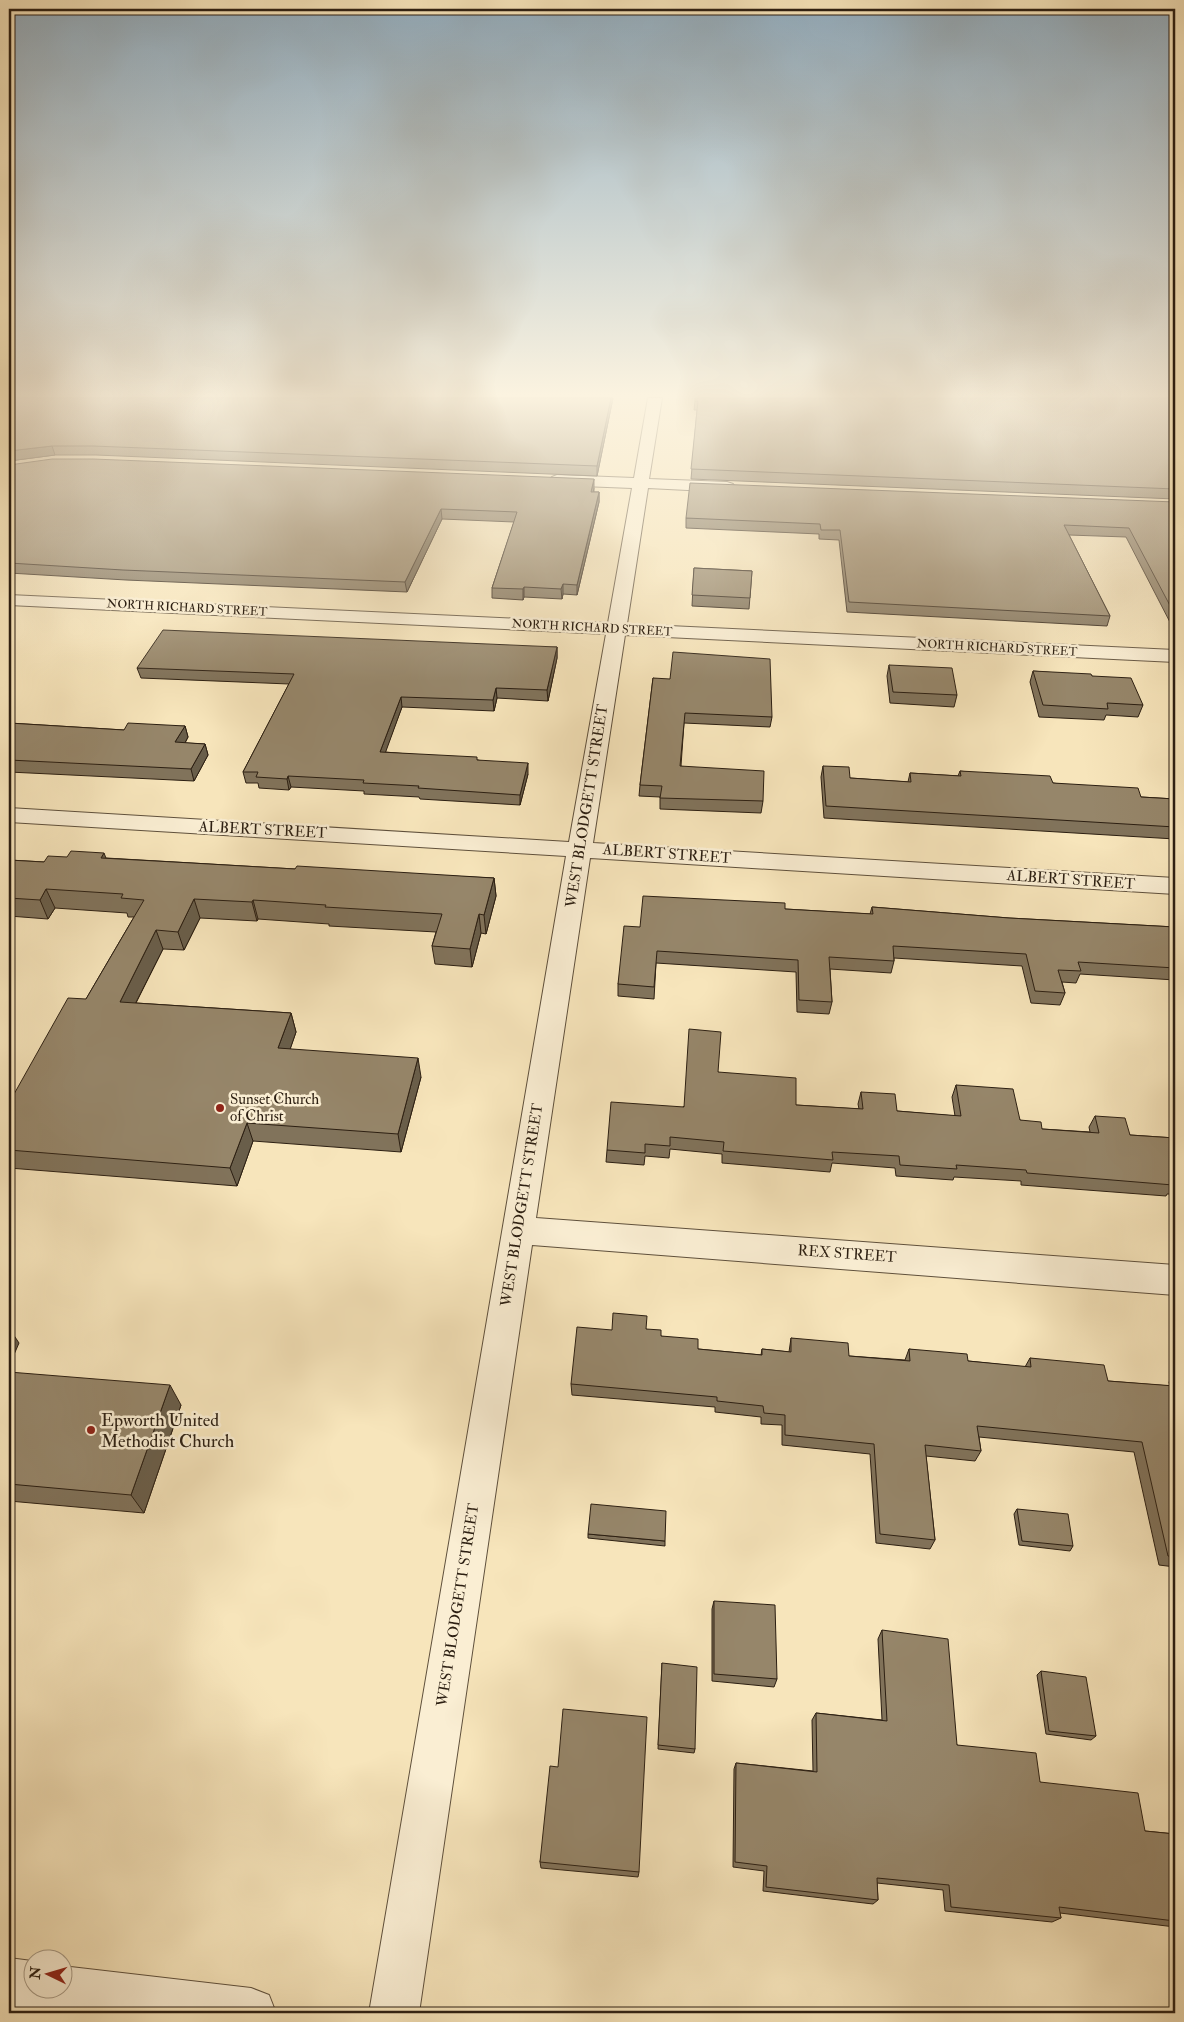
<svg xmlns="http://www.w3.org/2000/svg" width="1184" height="2022" font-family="'IM FELL Double Pica',serif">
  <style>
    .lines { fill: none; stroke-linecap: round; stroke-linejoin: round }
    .minor-casing { stroke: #5f503c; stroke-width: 2 }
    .minor { fill: #faeed3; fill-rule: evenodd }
    .wall { fill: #81735b; stroke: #2c1f12 }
    .shaded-wall { fill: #695e4a; stroke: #2c1f12 }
    .building { fill: #96866a; stroke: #2c1f12 }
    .poi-dot { fill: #8f2418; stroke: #faeed3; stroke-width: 2 }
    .labels { text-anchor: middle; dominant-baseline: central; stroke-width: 5; stroke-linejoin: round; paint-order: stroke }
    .far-street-label { font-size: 12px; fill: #2c1f12; stroke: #faeed3 }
    .street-label { font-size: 15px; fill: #2c1f12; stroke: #faeed3 }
    .poi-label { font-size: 15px; fill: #2c1f12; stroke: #faeed3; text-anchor: start }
    .near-poi-label { font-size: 18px; fill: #2c1f12; stroke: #faeed3; text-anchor: start }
  </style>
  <rect width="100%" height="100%" fill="#f7e5bb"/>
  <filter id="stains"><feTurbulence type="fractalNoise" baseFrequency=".004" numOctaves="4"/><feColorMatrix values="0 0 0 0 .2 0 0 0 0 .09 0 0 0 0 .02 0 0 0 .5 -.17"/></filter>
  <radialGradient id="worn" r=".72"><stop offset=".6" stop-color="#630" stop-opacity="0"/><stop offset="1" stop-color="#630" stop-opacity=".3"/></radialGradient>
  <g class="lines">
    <defs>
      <g id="minor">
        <path d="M 648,398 L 662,398 L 649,479 L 727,482 L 733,484 L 735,487 L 733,490 L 727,492 L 648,488 L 627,624 L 1175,650 L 1175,662 L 625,635 L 593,843 L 1175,878 L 1175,894 L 590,858 L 536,1218 L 1175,1265 L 1175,1295 L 532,1245 L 419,2013 L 369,2013 L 566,856 L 9,822 L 9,808 L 569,842 L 606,634 L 9,605 L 9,595 L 608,623 L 632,488 L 557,485 L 552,483 L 549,480 L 552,477 L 557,475 L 634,478 Z"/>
        <path d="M 9,1958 L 32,1961 L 32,1990 L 62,1990 L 62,1966 L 251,1988 L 269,1995 L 276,2013 L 56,2013 L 42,2007 L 32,2011 L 9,2008 Z"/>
      </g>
    </defs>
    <use href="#minor" class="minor-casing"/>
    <use href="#minor" class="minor"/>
  </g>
  <g class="wall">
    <path d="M 9,398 L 613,398 L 597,476 L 96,455 L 55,455 L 9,461 Z"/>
    <path d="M 1175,398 L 1175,499 L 691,479 L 697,410 L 694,410 L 695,401 Z"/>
    <path d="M 9,465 L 594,488 L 594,492 L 599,492 L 599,502 L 577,595 L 563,594 L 562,599 L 524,597 L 523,600 L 492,598 L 492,588 L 514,522 L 442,519 L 407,592 L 126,580 L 9,573 Z"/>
    <path d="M 1175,502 L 1175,628 L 1173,628 L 1126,537 L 1069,535 L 1110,616 L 1107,626 L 847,612 L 839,540 L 819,539 L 819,534 L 686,528 L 686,518 Z"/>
    <path d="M 694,568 L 752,571 L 749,609 L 692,606 Z"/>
    <path d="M 557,647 L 557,658 L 548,701 L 497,698 L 494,711 L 402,707 L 385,752 L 478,760 L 528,774 L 520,805 L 420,799 L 419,797 L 364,794 L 364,791 L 291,787 L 289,790 L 259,788 L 258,783 L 246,783 L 243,772 L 289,684 L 141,678 L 137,668 Z"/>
    <path d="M 889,665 L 957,695 L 954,707 L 890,703 L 887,676 Z"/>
    <path d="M 1033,671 L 1092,676 L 1143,705 L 1138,717 L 1106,715 L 1104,720 L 1039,717 L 1030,682 Z"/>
    <path d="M 653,678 L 772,717 L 770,727 L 684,723 L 681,766 L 763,801 L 761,813 L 660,809 L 660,797 L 639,796 L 640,785 Z"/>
    <path d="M 9,723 L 124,730 L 185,726 L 188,737 L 185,743 L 205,744 L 208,755 L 194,781 L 9,772 Z"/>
    <path d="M 823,766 L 850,778 L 908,782 L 910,773 L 958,776 L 960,771 L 1053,783 L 1141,797 L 1175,799 L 1175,839 L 824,818 L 821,777 Z"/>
    <path d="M 106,858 L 295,869 L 494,878 L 496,896 L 486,934 L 481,933 L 472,967 L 435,964 L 432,946 L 436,932 L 329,926 L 329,924 L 258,919 L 257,921 L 200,918 L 184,950 L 163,949 L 136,1003 L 291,1013 L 296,1032 L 290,1049 L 421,1077 L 401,1152 L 253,1141 L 237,1186 L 9,1168 L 9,1103 L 86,999 L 134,917 L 128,917 L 127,913 L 55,908 L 48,919 L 9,916 L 9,860 L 44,862 Z"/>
    <path d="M 872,907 L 1009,918 L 1175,927 L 1175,980 L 1080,974 L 1076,983 L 1062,982 L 1065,993 L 1060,1005 L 1031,1003 L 1022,966 L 894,958 L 894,961 L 891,973 L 830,969 L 832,1002 L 829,1014 L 797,1012 L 796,972 L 656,963 L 654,999 L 618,996 L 618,984 L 640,927 L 785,909 L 870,914 Z"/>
    <path d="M 718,1072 L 796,1105 L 859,1109 L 858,1104 L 861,1092 L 897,1111 L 955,1116 L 952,1097 L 956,1085 L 1020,1120 L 1042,1129 L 1090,1132 L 1089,1127 L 1095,1116 L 1130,1135 L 1175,1138 L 1175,1194 L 1167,1194 L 1166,1196 L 1021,1185 L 1021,1181 L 954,1177 L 953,1180 L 896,1176 L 895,1168 L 832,1163 L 830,1172 L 722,1163 L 722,1154 L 670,1149 L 669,1158 L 645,1156 L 644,1165 L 606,1162 L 607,1150 L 683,1107 Z"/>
    <path d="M 646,1329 L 661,1336 L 698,1349 L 761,1355 L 762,1349 L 789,1352 L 791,1338 L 849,1356 L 905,1360 L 909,1349 L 968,1361 L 1025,1367 L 1030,1358 L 1108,1381 L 1170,1386 L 1169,1382 L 1175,1373 L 1175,1567 L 1159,1565 L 1134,1452 L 979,1437 L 981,1451 L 975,1461 L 926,1456 L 935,1540 L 930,1549 L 876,1543 L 870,1454 L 782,1445 L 782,1425 L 761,1424 L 761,1417 L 715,1412 L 715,1407 L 572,1395 L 571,1384 L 612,1330 Z"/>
    <path d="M 9,1372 L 181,1405 L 144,1513 L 9,1501 Z"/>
    <path d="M 1017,1509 L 1073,1546 L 1070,1551 L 1019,1545 L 1014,1514 Z"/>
    <path d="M 588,1534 L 665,1541 L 665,1546 L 588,1538 Z"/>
    <path d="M 714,1601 L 777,1679 L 774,1687 L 712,1681 L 712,1609 Z"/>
    <path d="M 882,1630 L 957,1745 L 1040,1782 L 1145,1831 L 1175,1834 L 1175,1927 L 1060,1913 L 1061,1918 L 1052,1922 L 945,1911 L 943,1890 L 877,1883 L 878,1900 L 873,1904 L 763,1891 L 764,1871 L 733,1867 L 734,1769 L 736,1763 L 813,1771 L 812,1720 L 816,1713 L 882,1720 L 878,1639 Z"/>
    <path d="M 662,1663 L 695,1749 L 694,1753 L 658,1749 Z"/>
    <path d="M 1041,1671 L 1096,1736 L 1091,1740 L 1046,1734 L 1037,1675 Z"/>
    <path d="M 558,1767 L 639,1872 L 638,1877 L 541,1868 L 540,1862 Z"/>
  </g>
  <g class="shaded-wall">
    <path d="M 611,398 L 613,398 L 597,476 L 597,466 Z"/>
    <path d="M 52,446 L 55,455 L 9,461 L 9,451 Z"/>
    <path d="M 594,479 L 594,488 L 591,502 L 591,492 Z"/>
    <path d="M 599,492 L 599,502 L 577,595 L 577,585 Z"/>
    <path d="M 441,509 L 442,519 L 407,592 L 405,582 Z"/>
    <path d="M 563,584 L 563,594 L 562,599 L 561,589 Z"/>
    <path d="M 524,587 L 524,597 L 523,600 L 523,589 Z"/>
    <path d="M 557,647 L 557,658 L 548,701 L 547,690 Z"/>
    <path d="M 496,688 L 497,698 L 494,711 L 493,700 Z"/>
    <path d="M 401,697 L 402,707 L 382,762 L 380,752 Z"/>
    <path d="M 185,726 L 188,737 L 179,754 L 175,742 Z"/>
    <path d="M 205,744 L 208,755 L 194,781 L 191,769 Z"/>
    <path d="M 528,763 L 528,774 L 520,805 L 520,795 Z"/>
    <path d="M 288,776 L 291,787 L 289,790 L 287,779 Z"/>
    <path d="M 104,853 L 111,871 L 101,858 Z"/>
    <path d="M 494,878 L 496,896 L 486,934 L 484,915 Z"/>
    <path d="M 46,889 L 55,908 L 48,919 L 40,900 Z"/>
    <path d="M 194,899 L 200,918 L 184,950 L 178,932 Z"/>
    <path d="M 253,900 L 258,919 L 257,921 L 252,902 Z"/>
    <path d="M 479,914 L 481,933 L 472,967 L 470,949 Z"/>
    <path d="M 156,930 L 163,949 L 127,1020 L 120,1002 Z"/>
    <path d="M 291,1013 L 296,1032 L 284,1067 L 278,1048 Z"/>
    <path d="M 418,1058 L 421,1077 L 401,1152 L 398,1134 Z"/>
    <path d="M 247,1123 L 253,1141 L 237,1186 L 230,1168 Z"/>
    <path d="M 9,1328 L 19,1343 L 9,1366 Z"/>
    <path d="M 170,1385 L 181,1405 L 144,1513 L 131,1495 Z"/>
  </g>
  <g class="building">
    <path d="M 9,398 L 611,398 L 597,466 L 93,446 L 52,446 L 9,451 Z"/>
    <path d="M 695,398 L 1175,398 L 1175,489 L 691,469 L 698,401 L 695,401 Z"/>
    <path d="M 52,459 L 93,459 L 594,479 L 591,492 L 599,492 L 577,585 L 563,584 L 561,589 L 524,587 L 523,589 L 492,588 L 517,512 L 441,509 L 405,582 L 123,570 L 9,563 L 9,465 Z"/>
    <path d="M 690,483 L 1175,502 L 1175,615 L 1129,528 L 1064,525 L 1110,616 L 849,602 L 840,530 L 821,530 L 820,524 L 686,518 Z"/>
    <path d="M 694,568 L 752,571 L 750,598 L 692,595 Z"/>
    <path d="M 163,630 L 557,647 L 547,690 L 496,688 L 493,700 L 401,697 L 380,752 L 477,757 L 477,760 L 528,763 L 520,795 L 418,788 L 419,786 L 363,783 L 364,780 L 288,776 L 287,779 L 256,777 L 258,772 L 243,772 L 294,674 L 137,668 Z"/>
    <path d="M 673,652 L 770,659 L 772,717 L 685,713 L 680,766 L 764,771 L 763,801 L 660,798 L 662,786 L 640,785 L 653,678 L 670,679 Z"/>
    <path d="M 889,665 L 952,668 L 957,695 L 893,692 Z"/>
    <path d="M 1033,671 L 1091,674 L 1092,676 L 1131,678 L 1143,705 L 1107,703 L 1108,709 L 1043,705 Z"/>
    <path d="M 9,723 L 124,730 L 128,723 L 185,726 L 175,742 L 205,744 L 191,769 L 9,760 Z"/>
    <path d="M 823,766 L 849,767 L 850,778 L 911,782 L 910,773 L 961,776 L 960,771 L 1050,776 L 1053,783 L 1138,788 L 1141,797 L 1175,799 L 1175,827 L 826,806 Z"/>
    <path d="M 71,851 L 104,853 L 101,858 L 192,863 L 295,869 L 297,866 L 494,878 L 484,915 L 479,914 L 470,949 L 432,946 L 442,914 L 325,907 L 326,905 L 253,900 L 252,902 L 194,899 L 178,932 L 156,930 L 120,1002 L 291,1013 L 278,1048 L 418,1058 L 398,1134 L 247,1123 L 230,1168 L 9,1150 L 9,1103 L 68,998 L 86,999 L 144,900 L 121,898 L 123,894 L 46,889 L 40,900 L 9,898 L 9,860 L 44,862 L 48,856 L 67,857 Z"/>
    <path d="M 643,896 L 785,903 L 785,909 L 873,914 L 872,907 L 1009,918 L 1175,927 L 1175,968 L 1078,962 L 1081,971 L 1058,970 L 1065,993 L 1035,991 L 1026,954 L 893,946 L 894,961 L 829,957 L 832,1002 L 799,1000 L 798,960 L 657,951 L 654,987 L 618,984 L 624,926 L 640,927 Z"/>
    <path d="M 689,1029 L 721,1032 L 718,1072 L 796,1078 L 796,1105 L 863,1109 L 861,1092 L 895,1094 L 897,1111 L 961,1116 L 956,1085 L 1013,1089 L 1020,1120 L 1041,1122 L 1042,1129 L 1099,1133 L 1095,1116 L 1125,1118 L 1130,1135 L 1175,1138 L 1175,1182 L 1172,1182 L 1173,1185 L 1027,1173 L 1026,1170 L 956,1165 L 957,1169 L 900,1165 L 899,1156 L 832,1152 L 833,1160 L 723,1151 L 724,1142 L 670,1137 L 670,1146 L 645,1144 L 645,1153 L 607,1150 L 611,1102 L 684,1107 Z"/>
    <path d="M 613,1313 L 647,1316 L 646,1329 L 661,1330 L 661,1336 L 698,1339 L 698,1349 L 762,1355 L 762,1349 L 791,1352 L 791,1338 L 848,1343 L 849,1356 L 910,1361 L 909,1349 L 967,1354 L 968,1361 L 1031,1367 L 1030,1358 L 1104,1365 L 1108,1381 L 1175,1386 L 1175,1557 L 1168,1556 L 1142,1442 L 977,1426 L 981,1451 L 925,1445 L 935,1540 L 880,1534 L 874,1444 L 785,1435 L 785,1415 L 764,1413 L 763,1406 L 717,1401 L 717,1397 L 571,1384 L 577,1327 L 612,1330 Z"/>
    <path d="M 9,1372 L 170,1385 L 131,1495 L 9,1484 Z"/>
    <path d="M 591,1504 L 666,1511 L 665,1541 L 588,1534 Z"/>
    <path d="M 1017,1509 L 1068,1514 L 1073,1546 L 1022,1541 Z"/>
    <path d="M 714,1601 L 775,1605 L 777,1679 L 714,1674 Z"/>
    <path d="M 882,1630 L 948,1639 L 957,1745 L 1036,1753 L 1040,1782 L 1138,1793 L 1145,1831 L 1175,1834 L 1175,1921 L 1059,1907 L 1061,1918 L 951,1907 L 949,1885 L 877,1878 L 878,1900 L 766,1887 L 767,1866 L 735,1862 L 736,1763 L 817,1772 L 816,1713 L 887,1721 Z"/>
    <path d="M 662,1663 L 697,1667 L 695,1749 L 658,1745 Z"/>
    <path d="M 1041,1671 L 1086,1677 L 1096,1736 L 1049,1731 Z"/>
    <path d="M 563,1709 L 647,1717 L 639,1872 L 540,1862 L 550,1766 L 558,1767 Z"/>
  </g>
  <linearGradient id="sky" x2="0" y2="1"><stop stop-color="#92adbf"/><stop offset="0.58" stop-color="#fbf3e0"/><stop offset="1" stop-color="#fbf3e0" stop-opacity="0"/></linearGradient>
  <rect width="1184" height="681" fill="url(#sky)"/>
  <g class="poi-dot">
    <circle cx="220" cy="1108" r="5"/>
    <circle cx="91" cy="1430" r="5"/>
  </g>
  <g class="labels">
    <g class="far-street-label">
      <text transform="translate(187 608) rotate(3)">NORTH RICHARD STREET</text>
      <text transform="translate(592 628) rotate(3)">NORTH RICHARD STREET</text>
      <text transform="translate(997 648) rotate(3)">NORTH RICHARD STREET</text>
    </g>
    <g class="street-label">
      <text transform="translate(587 806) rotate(-81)">WEST BLODGETT STREET</text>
      <text transform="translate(263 830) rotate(3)">ALBERT STREET</text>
      <text transform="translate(667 854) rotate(4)">ALBERT STREET</text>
      <text transform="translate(1071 880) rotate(4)">ALBERT STREET</text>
      <text transform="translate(522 1205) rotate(-81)">WEST BLODGETT STREET</text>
      <text transform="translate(847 1254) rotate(4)">REX STREET</text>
      <text transform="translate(458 1605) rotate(-81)">WEST BLODGETT STREET</text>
    </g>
    <g class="poi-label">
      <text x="230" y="1099">Sunset Church<tspan x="230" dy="17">of Christ</tspan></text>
    </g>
    <g class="near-poi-label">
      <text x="101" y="1420">Epworth United<tspan x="101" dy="21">Methodist Church</tspan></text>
    </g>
  </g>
  <rect width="1184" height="2022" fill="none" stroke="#f7e5bb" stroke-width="30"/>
  <rect x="10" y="10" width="1164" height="2002" fill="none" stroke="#2c1f12" stroke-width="2.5"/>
  <rect x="15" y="15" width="1154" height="1992" fill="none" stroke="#2c1f12"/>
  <g transform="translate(48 1974) rotate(275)"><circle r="24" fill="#faeed3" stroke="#a89b86"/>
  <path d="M0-4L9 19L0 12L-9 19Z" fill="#8f2418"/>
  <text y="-8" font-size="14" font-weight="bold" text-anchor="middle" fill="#2c1f12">N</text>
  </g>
  <rect width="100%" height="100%" filter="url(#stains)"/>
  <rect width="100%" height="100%" fill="url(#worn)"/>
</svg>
